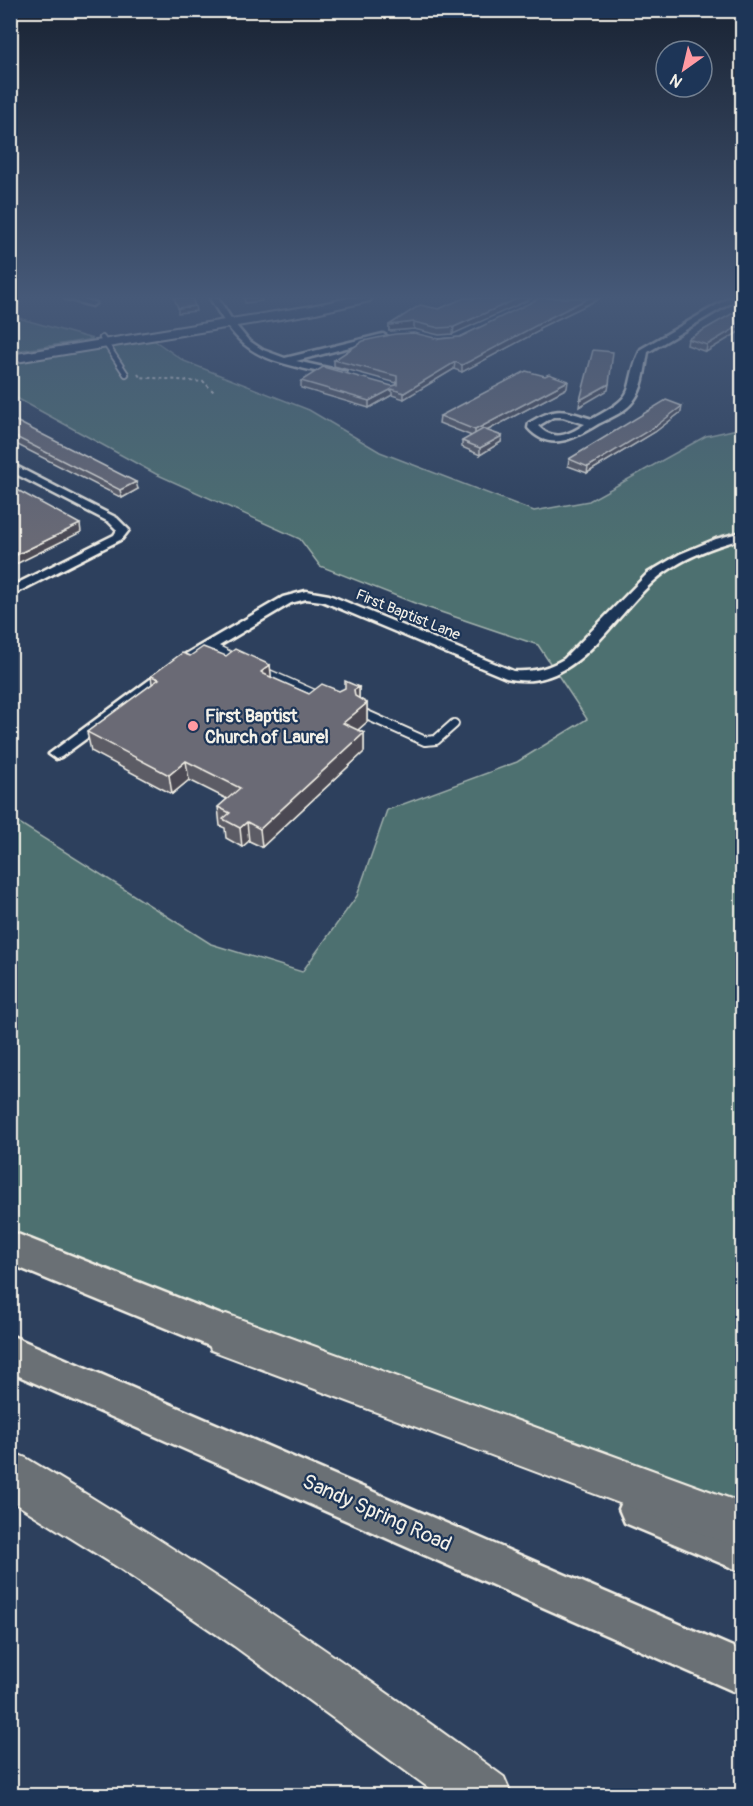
<svg xmlns="http://www.w3.org/2000/svg" width="753" height="1806" font-family="Pangolin,sans-serif">
  <style>
    .green { fill: #4d6f6f; stroke: #a0b0ac; stroke-width: 1.5 }
    .lines { fill: none; stroke-linecap: round; stroke-linejoin: round }
    .service-far2-casing { stroke: #f4f1e8; stroke-width: 8 }
    .service-far1-casing { stroke: #f4f1e8; stroke-width: 9 }
    .service-casing { stroke: #f4f1e8; stroke-width: 12 }
    .minor-casing { stroke: #f4f1e8; stroke-width: 5 }
    .secondary-casing { stroke: #f4f1e8; stroke-width: 4 }
    .primary-casing { stroke: #f4f1e8; stroke-width: 5 }
    .motorway-casing { stroke: #f4f1e8; stroke-width: 4 }
    .path { stroke: #f4f1e8; stroke-width: 2; stroke-dasharray: 3 3; stroke-linecap: butt }
    .service-far2 { stroke: #1d3557; stroke-width: 4.5 }
    .service-far1 { stroke: #1d3557; stroke-width: 6 }
    .service { stroke: #1d3557; stroke-width: 8 }
    .minor { fill: #1d3557; fill-rule: evenodd }
    .secondary { fill: #1d3557; fill-rule: evenodd }
    .primary { fill: #6a7074; fill-rule: evenodd }
    .motorway { fill: #6a7074; fill-rule: evenodd }
    .wall { fill: #5c5b65; stroke: #f4f1e8; stroke-width: 1.5 }
    .shaded-wall { fill: #4b4a52; stroke: #f4f1e8; stroke-width: 1.5 }
    .building { fill: #6b6a75; stroke: #f4f1e8; stroke-width: 1.5 }
    .poi-dot { fill: #ff9aa2; stroke: #1d3557; stroke-width: 2 }
    .labels { text-anchor: middle; dominant-baseline: central; stroke-width: 4.5; stroke-linejoin: round; paint-order: stroke }
    .far-street-label { font-size: 15px; fill: #f4f1e8; stroke: #1d3557 }
    .poi-label { font-size: 18px; font-weight: bold; fill: #f4f1e8; stroke: #1d3557; text-anchor: start }
    .near-street-label { font-size: 21px; fill: #f4f1e8; stroke: #1d3557 }
  </style>
  <rect width="100%" height="100%" fill="#2d405d"/>
  <filter id="ink" filterUnits="userSpaceOnUse"><feTurbulence type="fractalNoise" baseFrequency=".0167" numOctaves="2"/><feDisplacementMap in="SourceGraphic" scale="12" xChannelSelector="R" yChannelSelector="G"/><feConvolveMatrix kernelMatrix="1 2 1 2 8 2 1 2 1" color-interpolation-filters="sRGB"/></filter>
  <g filter="url(#ink)">
    <g class="green">
      <path d="M 11,316 L 93,339 L 11,352 Z"/>
      <path d="M 148,336 L 184,361 L 309,410 L 380,452 L 534,511 L 589,501 L 706,436 L 742,428 L 742,1526 L 226,1335 L 11,1247 L 10,817 L 211,944 L 302,972 L 357,896 L 387,810 L 517,762 L 587,719 L 538,645 L 417,604 L 320,566 L 300,539 L 156,474 L 11,395 L 11,359 Z"/>
    </g>
    <g class="lines">
      <defs>
        <path id="service-far2" d="M 102,338 L 126,374"/>
        <g id="service-far1">
          <path d="M 210,645 L 236,658"/>
          <path d="M 262,670 L 321,696"/>
        </g>
        <path id="service" d="M 360,712 L 425,741 L 436,740 L 454,724"/>
        <g id="minor">
          <path d="M 64,298 L 80,298 L 96,303 L 92,306 Z"/>
          <path d="M 210,298 L 218,298 L 234,323 L 248,340 L 263,350 L 285,358 L 383,334 L 388,337 L 296,361 L 346,372 L 346,376 C 335,377 321,372 310,370 C 253,357 239,349 210,298 Z"/>
          <path d="M 729,298 L 739,298 L 648,352 C 645,367 644,385 636,397 C 628,411 612,417 598,424 C 575,438 550,453 528,428 L 529,423 C 557,406 562,410 592,419 C 643,392 621,392 641,349 ZM 553,417 L 563,417 L 585,424 C 569,435 553,442 538,426 Z"/>
          <path d="M 10,463 L 117,518 L 129,530 L 122,539 L 10,596 L 10,587 L 114,535 L 117,530 L 109,522 L 10,471 Z"/>
          <path d="M 742,532 L 742,539 C 713,546 678,560 655,580 C 612,617 575,695 506,678 L 322,601 L 306,599 L 291,603 L 189,664 L 61,757 L 56,759 L 49,754 L 179,658 L 283,597 L 306,591 L 329,595 L 513,671 C 532,672 547,669 564,659 L 648,573 L 680,554 L 716,539 Z"/>
        </g>
        <path id="secondary" d="M 349,298 L 372,298 L 370,301 L 311,314 L 10,363 L 10,355 L 311,306 Z"/>
        <g id="primary">
          <path d="M 10,1231 L 254,1328 L 259,1341 L 254,1354 L 241,1359 L 10,1264 Z"/>
          <path d="M 10,1335 L 742,1651 L 742,1695 L 10,1372 Z"/>
          <path d="M 639,1489 L 742,1532 L 742,1572 L 625,1523 L 619,1509 L 625,1495 Z"/>
        </g>
        <g id="motorway">
          <path d="M 226,1314 L 742,1503 L 742,1549 L 211,1350 L 205,1335 L 211,1320 Z"/>
          <path d="M 10,1451 L 26,1458 C 191,1556 349,1664 504,1777 L 512,1796 L 440,1796 L 234,1646 L 116,1566 L 10,1500 Z"/>
        </g>
      </defs>
      <use href="#service-far2" class="service-far2-casing"/>
      <use href="#service-far1" class="service-far1-casing"/>
      <use href="#service" class="service-casing"/>
      <use href="#minor" class="minor-casing"/>
      <use href="#secondary" class="secondary-casing"/>
      <use href="#primary" class="primary-casing"/>
      <use href="#motorway" class="motorway-casing"/>
      <path class="path" d="M 138,374 L 140,377 L 204,382 L 215,393"/>
      <use href="#service-far2" class="service-far2"/>
      <use href="#service-far1" class="service-far1"/>
      <use href="#service" class="service"/>
      <use href="#minor" class="minor"/>
      <use href="#secondary" class="secondary"/>
      <use href="#primary" class="primary"/>
      <use href="#motorway" class="motorway"/>
    </g>
    <g class="wall">
      <path d="M 464,298 L 453,334 L 439,335 L 414,329 L 389,331 L 389,325 L 439,309 Z"/>
      <path d="M 540,298 L 601,298 L 539,328 L 539,331 L 469,368 L 462,372 L 454,369 L 404,399 L 392,395 L 369,408 L 301,388 L 301,381 L 392,386 L 397,385 L 397,383 L 334,366 L 334,360 L 439,339 L 460,337 Z"/>
      <path d="M 742,308 L 742,330 L 706,352 L 687,345 L 688,339 Z"/>
      <path d="M 567,388 L 486,431 L 502,436 L 501,442 L 480,455 L 462,447 L 462,441 L 472,436 L 439,423 L 440,416 Z"/>
      <path d="M 681,412 L 655,432 L 587,473 L 568,466 L 569,459 Z"/>
      <path d="M 10,418 L 138,489 L 122,498 L 10,441 Z"/>
      <path d="M 190,656 L 226,656 L 270,665 L 271,678 L 309,694 L 339,691 L 359,687 L 359,699 L 367,703 L 367,722 L 358,730 L 364,733 L 364,752 L 262,847 L 249,841 L 242,847 L 226,838 L 225,828 L 220,826 L 218,807 L 227,799 L 189,780 L 172,794 L 91,751 L 87,732 L 152,684 L 151,676 Z"/>
    </g>
    <g class="shaded-wall">
      <path d="M 244,298 L 262,298 L 262,301 L 245,303 Z"/>
      <path d="M 519,298 L 533,298 L 453,334 L 454,327 Z"/>
      <path d="M 589,298 L 601,298 L 539,328 L 539,331 L 462,372 L 462,365 L 537,324 Z"/>
      <path d="M 195,306 L 196,311 L 178,313 L 178,308 Z"/>
      <path d="M 414,322 L 414,329 L 389,331 L 389,325 Z"/>
      <path d="M 742,324 L 742,330 L 706,352 L 707,345 Z"/>
      <path d="M 455,362 L 454,369 L 404,399 L 404,393 Z"/>
      <path d="M 568,381 L 567,388 L 475,437 L 475,430 Z"/>
      <path d="M 609,384 L 608,390 L 579,407 L 580,400 Z"/>
      <path d="M 392,389 L 392,395 L 369,408 L 369,401 Z"/>
      <path d="M 682,406 L 681,412 L 655,432 L 587,473 L 588,467 Z"/>
      <path d="M 502,436 L 501,442 L 480,455 L 480,448 Z"/>
      <path d="M 136,482 L 138,489 L 122,498 L 120,490 Z"/>
      <path d="M 80,524 L 81,532 L 10,567 L 10,558 Z"/>
      <path d="M 270,665 L 272,683 L 261,672 Z"/>
      <path d="M 359,687 L 359,706 L 355,709 L 354,690 Z"/>
      <path d="M 367,703 L 367,722 L 344,742 L 343,723 Z"/>
      <path d="M 364,733 L 364,752 L 262,847 L 260,829 Z"/>
      <path d="M 186,761 L 189,780 L 172,794 L 169,775 Z"/>
      <path d="M 247,822 L 249,841 L 242,847 L 240,828 Z"/>
    </g>
    <g class="building">
      <path d="M 174,298 L 192,298 L 195,306 L 178,308 Z"/>
      <path d="M 464,298 L 519,298 L 454,327 L 439,328 L 414,322 L 389,325 L 420,305 L 439,309 Z"/>
      <path d="M 540,298 L 589,298 L 537,324 L 539,324 L 470,361 L 462,365 L 455,362 L 404,393 L 392,389 L 369,401 L 301,381 L 323,367 L 392,386 L 397,385 L 397,376 L 334,360 L 363,341 L 395,334 L 414,333 L 439,339 L 460,337 Z"/>
      <path d="M 742,308 L 742,324 L 707,345 L 688,339 Z"/>
      <path d="M 593,350 L 613,352 L 609,384 L 580,400 Z"/>
      <path d="M 526,371 L 545,376 L 549,374 L 568,381 L 475,430 L 440,416 Z"/>
      <path d="M 666,400 L 682,406 L 656,426 L 588,467 L 569,459 Z"/>
      <path d="M 10,418 L 136,482 L 120,490 L 10,434 Z"/>
      <path d="M 483,429 L 502,436 L 480,448 L 462,441 Z"/>
      <path d="M 10,486 L 80,524 L 10,558 Z"/>
      <path d="M 203,647 L 226,656 L 235,649 L 270,665 L 261,672 L 264,674 L 309,694 L 322,684 L 339,691 L 345,688 L 345,681 L 359,687 L 354,690 L 355,696 L 367,703 L 343,723 L 364,733 L 260,829 L 247,822 L 240,828 L 223,819 L 230,813 L 218,807 L 240,788 L 186,761 L 169,775 L 87,732 L 159,679 L 151,676 L 182,653 L 190,656 Z"/>
    </g>
  </g>
  <linearGradient id="sky" x2="0" y2="1"><stop stop-color="#192333"/><stop offset="0.54" stop-color="#465978"/><stop offset="1" stop-color="#465978" stop-opacity="0"/></linearGradient>
  <rect width="753" height="551" fill="url(#sky)"/>
  <circle class="poi-dot" cx="193" cy="726" r="6"/>
  <g class="labels">
    <g class="far-street-label">
      <text transform="translate(408 615) rotate(22)">First Baptist Lane</text>
    </g>
    <g class="poi-label">
      <text x="205" y="716">First Baptist<tspan x="205" dy="21">Church of Laurel</tspan></text>
    </g>
    <g class="near-street-label">
      <text transform="translate(377 1513) rotate(24)">Sandy Spring Road</text>
    </g>
  </g>
  <rect width="753" height="1806" fill="none" stroke="#1d3557" stroke-width="36"/>
  <rect x="18" y="18" width="717" height="1770" fill="none" stroke="#f4f1e8" stroke-width="2" filter="url(#ink)"/>
  <g transform="translate(684 69) rotate(214)"><circle r="28" fill="#1d3557" stroke="#738091" stroke-width="1.5"/>
  <path d="M0-4.5L10 22L0 15L-10 22Z" fill="#ff9aa2"/>
  <text y="-9" font-size="16" font-weight="bold" text-anchor="middle" fill="#f4f1e8">N</text>
  </g>
</svg>
